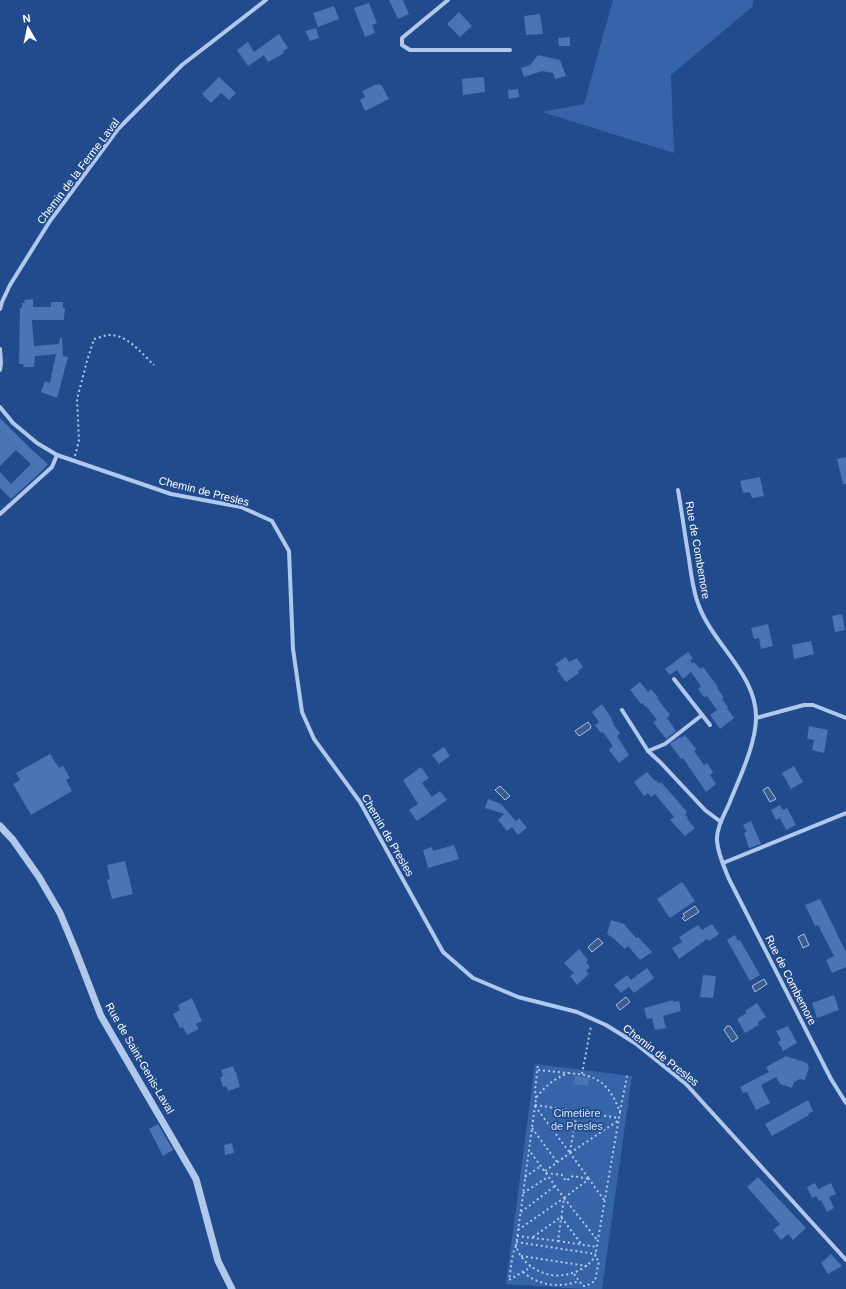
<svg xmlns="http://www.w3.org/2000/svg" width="846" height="1289" font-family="Arial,sans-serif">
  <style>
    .green { fill: #3564a9 }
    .water { fill: #3e5c8b; stroke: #a3c2ed }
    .building { fill: #4a74b3 }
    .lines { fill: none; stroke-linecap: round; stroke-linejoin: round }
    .path { stroke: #afc8eb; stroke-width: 2; stroke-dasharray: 2 3; stroke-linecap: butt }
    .minor { stroke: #afc8eb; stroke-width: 4 }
    .tertiary { stroke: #afc8eb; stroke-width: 7 }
    .labels { text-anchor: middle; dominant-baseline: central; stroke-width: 3.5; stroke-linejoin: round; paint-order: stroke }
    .street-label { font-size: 11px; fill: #fff; stroke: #214b8c }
    .park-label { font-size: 11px; fill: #d4e3f8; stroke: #214b8c }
  </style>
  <rect width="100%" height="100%" fill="#214b8c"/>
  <g class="green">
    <path d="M 613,0 L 753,0 L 753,6 L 671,75 L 674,153 L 542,112 L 584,104 Z"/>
    <path d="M 535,1064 L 632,1076 L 602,1289 L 583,1289 L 506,1284 Z"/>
  </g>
  <g class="water">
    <path d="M 588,722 L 591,726 L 590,729 L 579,736 L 575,731 Z"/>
    <path d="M 500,786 L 510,796 L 505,800 L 495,790 Z"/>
    <path d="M 768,787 L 776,799 L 770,802 L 763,790 Z"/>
    <path d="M 695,906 L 699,912 L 685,921 L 682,918 L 685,916 L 683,914 Z"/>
    <path d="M 804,934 L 809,945 L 803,948 L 798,937 Z"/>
    <path d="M 598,938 L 603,943 L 592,952 L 588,947 Z"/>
    <path d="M 764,979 L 767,984 L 755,992 L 752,986 Z"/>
    <path d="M 626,997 L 630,1002 L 620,1010 L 616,1005 Z"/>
    <path d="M 727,1026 L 730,1026 L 738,1038 L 732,1042 L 724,1030 Z"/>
  </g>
  <g class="building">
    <path d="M 389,0 L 403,0 L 409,14 L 398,19 Z"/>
    <path d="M 369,3 L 377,23 L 372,25 L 375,33 L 365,37 L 354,8 Z"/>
    <path d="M 334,6 L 339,19 L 318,27 L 313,13 Z"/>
    <path d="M 459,12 L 472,26 L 460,37 L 447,24 Z"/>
    <path d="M 540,14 L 543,34 L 526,35 L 524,16 Z"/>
    <path d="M 316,28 L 319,38 L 310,41 L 305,31 Z"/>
    <path d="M 279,34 L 288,48 L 283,51 L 284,53 L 268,62 L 264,55 L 248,66 L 237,50 L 248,42 L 254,52 Z"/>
    <path d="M 570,37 L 570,46 L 559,46 L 558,38 Z"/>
    <path d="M 538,55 L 560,60 L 566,76 L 555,79 L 553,73 L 542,71 L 524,77 L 521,68 L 530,65 Z"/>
    <path d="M 219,77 L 236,93 L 229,100 L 221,93 L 211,103 L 202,94 Z"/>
    <path d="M 484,77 L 485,92 L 463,95 L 462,79 Z"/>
    <path d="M 379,84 L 382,86 L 389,99 L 365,111 L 360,100 L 365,97 L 362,91 L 375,85 Z"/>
    <path d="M 518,89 L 519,97 L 509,99 L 508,90 Z"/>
    <path d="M 33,299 L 33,307 L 51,307 L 51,302 L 63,302 L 63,308 L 65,308 L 64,320 L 32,320 L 34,346 L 59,344 L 60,338 L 62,338 L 63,356 L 68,357 L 57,398 L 41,392 L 45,381 L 50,383 L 56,354 L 35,356 L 34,367 L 24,367 L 23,364 L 19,364 L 20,308 L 22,308 L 22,303 L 25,303 L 24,300 Z"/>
    <path d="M 0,418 L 32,450 L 48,464 L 41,472 L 11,499 L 0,488 L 0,472 L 11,484 L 31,464 L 16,450 L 0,466 Z"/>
    <path d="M 846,457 L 846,484 L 843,484 L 837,459 Z"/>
    <path d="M 760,477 L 764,496 L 752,498 L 750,492 L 743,493 L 740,481 Z"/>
    <path d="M 842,614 L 845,630 L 835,632 L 832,616 Z"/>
    <path d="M 768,624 L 773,646 L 761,649 L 759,638 L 754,639 L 751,628 Z"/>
    <path d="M 811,641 L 814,654 L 794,659 L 792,645 Z"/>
    <path d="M 688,652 L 693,658 L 690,660 L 693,664 L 694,662 L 700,669 L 703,667 L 718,687 L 717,688 L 724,698 L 722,699 L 728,707 L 727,708 L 734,718 L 720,729 L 710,715 L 717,710 L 707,696 L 704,697 L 698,689 L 701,686 L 691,672 L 683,679 L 677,670 L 670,675 L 665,669 Z"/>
    <path d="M 566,657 L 569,662 L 577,658 L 583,667 L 578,671 L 579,673 L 566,682 L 557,670 L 559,669 L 555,664 Z"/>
    <path d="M 640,682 L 648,692 L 651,689 L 658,697 L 657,698 L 670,715 L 667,718 L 676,731 L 666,739 L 653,722 L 657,720 L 646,706 L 645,707 L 643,703 L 641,704 L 630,690 Z"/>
    <path d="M 602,704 L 612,719 L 611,720 L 614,723 L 613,724 L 620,733 L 617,736 L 629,755 L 619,763 L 609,750 L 613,746 L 603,732 L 601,733 L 595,725 L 599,722 L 592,712 Z"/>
    <path d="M 809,726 L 828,730 L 824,753 L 812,750 L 814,740 L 807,739 Z"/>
    <path d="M 685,735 L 696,749 L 694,751 L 704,765 L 707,763 L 713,772 L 710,775 L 716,784 L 706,792 L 683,758 L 681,759 L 670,744 L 680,737 L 681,738 Z"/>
    <path d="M 444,747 L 450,756 L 439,764 L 432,755 Z"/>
    <path d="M 50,754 L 59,768 L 63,766 L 70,778 L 66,780 L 72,791 L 31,815 L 13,784 L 20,780 L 16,773 Z"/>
    <path d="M 794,766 L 803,782 L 791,789 L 782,773 Z"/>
    <path d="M 421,767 L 429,778 L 422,783 L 432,797 L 440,791 L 447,800 L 417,821 L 409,810 L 418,804 L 403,780 Z"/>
    <path d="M 647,772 L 655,781 L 656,780 L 659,784 L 661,782 L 687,812 L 685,814 L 688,818 L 687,819 L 695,828 L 685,836 L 670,820 L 674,817 L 655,794 L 651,797 L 648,793 L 644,796 L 634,782 Z"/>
    <path d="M 488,799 L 501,804 L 516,821 L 519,818 L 527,828 L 518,835 L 512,827 L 507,831 L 498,820 L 504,814 L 485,808 Z"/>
    <path d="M 780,805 L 783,810 L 787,808 L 796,825 L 786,830 L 780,818 L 776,820 L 771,810 Z"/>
    <path d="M 751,821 L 761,844 L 749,848 L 744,833 L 747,832 L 743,825 Z"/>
    <path d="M 454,845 L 459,859 L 428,868 L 423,850 L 432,847 L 433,851 Z"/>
    <path d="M 125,861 L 133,894 L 112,899 L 107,880 L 110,879 L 107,865 Z"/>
    <path d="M 682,882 L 695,901 L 670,918 L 657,899 Z"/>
    <path d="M 820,899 L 846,952 L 846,967 L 832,973 L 826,960 L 834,956 L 818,925 L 815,926 L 805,905 Z"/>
    <path d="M 611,920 L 624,924 L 636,938 L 638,937 L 652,952 L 640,960 L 628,946 L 625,949 L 612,937 L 607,934 Z"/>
    <path d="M 712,924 L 719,934 L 709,941 L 707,939 L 679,959 L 672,948 L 682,942 L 679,937 L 698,925 L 702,930 Z"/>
    <path d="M 735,935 L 738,941 L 740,940 L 760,975 L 750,981 L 727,940 Z"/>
    <path d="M 579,949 L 588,960 L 586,962 L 590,967 L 586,971 L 589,974 L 577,985 L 570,976 L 574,973 L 564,963 Z"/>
    <path d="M 647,968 L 654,978 L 634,993 L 629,987 L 621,993 L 614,985 L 627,975 L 631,980 Z"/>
    <path d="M 703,975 L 716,976 L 713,998 L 700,997 Z"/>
    <path d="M 834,995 L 839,1010 L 817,1018 L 812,1003 Z"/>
    <path d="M 192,998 L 202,1021 L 196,1024 L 199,1029 L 187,1035 L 183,1027 L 180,1028 L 173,1014 L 180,1010 L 178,1005 Z"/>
    <path d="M 673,1000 L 673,1002 L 679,1001 L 681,1011 L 663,1016 L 666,1028 L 655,1030 L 652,1018 L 647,1019 L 644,1008 Z"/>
    <path d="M 757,1003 L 766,1017 L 758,1022 L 759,1025 L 745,1033 L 737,1019 L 747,1013 L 745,1011 Z"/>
    <path d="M 788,1026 L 797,1043 L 783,1051 L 778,1042 L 781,1040 L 776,1031 Z"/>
    <path d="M 786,1056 L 807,1063 L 809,1067 L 805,1080 L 800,1079 L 794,1082 L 792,1088 L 780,1084 L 776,1077 L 761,1085 L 770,1103 L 756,1110 L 747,1092 L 743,1093 L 740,1087 L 769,1072 L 766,1067 Z"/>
    <path d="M 233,1066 L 235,1072 L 236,1072 L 240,1087 L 228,1091 L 226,1086 L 223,1087 L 220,1078 L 223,1076 L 221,1070 Z"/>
    <path d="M 575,1076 L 589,1078 L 588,1086 L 574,1084 Z"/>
    <path d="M 808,1100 L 813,1111 L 808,1114 L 809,1115 L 772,1136 L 765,1124 Z"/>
    <path d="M 158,1124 L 173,1150 L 163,1156 L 149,1129 Z"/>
    <path d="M 232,1143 L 234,1153 L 225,1155 L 224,1145 Z"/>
    <path d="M 758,1177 L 806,1228 L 793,1240 L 788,1234 L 781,1240 L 773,1230 L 780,1224 L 747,1187 Z"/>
    <path d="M 815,1183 L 818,1189 L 831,1183 L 836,1194 L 829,1197 L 834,1208 L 827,1212 L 821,1200 L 819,1201 L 816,1196 L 812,1198 L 807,1187 Z"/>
    <path d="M 831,1254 L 842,1266 L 828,1274 L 821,1263 Z"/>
  </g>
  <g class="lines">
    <g class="path">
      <path d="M 75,456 L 79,440 L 77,399 L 87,361 L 94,339 C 99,338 105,335 110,335 C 128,335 142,354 154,365"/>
      <path d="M 538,1070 L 567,1073"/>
      <path d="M 568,1073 C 599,1075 609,1084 620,1112 L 595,1257 C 577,1280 544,1282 524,1260 C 520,1256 518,1251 516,1246 L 536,1098 C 545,1086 554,1079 568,1073 Z"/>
      <path d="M 582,1074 L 591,1026"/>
      <path d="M 536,1098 L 535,1090 L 538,1064"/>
      <path d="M 535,1105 L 619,1118"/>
      <path d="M 535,1106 L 570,1153"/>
      <path d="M 620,1112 L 627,1076"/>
      <path d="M 532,1128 L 557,1162"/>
      <path d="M 570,1152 L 577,1112"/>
      <path d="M 570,1153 L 619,1120"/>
      <path d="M 545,1171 L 570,1153 L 589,1179"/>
      <path d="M 546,1173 L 562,1175 L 566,1181 L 573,1176 L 589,1179"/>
      <path d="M 525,1177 L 541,1166"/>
      <path d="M 523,1193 L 548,1177"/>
      <path d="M 564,1198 L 598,1241"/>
      <path d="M 521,1212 L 555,1186"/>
      <path d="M 518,1230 L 564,1198 L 529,1150"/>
      <path d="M 517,1236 L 558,1241 L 564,1198 L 589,1179 L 604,1200"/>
      <path d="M 533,1237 L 561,1217 L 582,1245"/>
      <path d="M 558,1241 L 597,1247"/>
      <path d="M 516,1242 L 596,1254"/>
      <path d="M 516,1246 L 513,1253 L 509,1280 L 531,1267"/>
      <path d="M 521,1256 L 587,1266"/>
      <path d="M 523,1272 C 539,1286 560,1288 579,1281"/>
      <path d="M 574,1274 L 583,1286 L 586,1286 L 595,1281 L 599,1261 L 595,1257"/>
    </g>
    <g class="minor">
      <path d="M 448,0 L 402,38 L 402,45 L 410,50 L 510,50"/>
      <path d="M 0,309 L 2,302 L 10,285 L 50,221 L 118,129 L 182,65 L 266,0"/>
      <path d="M 0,349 L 1,363 L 0,370"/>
      <path d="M 0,407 L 13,423 L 37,443 L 57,455 L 171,494 L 241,507 L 272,521 L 289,551 L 293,649 L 302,712 L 314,739 L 360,802 L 443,952 L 473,978 L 518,997 L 577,1012 L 606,1025 L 635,1043 L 686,1084 L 846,1260"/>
      <path d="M 678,490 C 682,513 685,536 689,559 C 691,574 693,591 699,606 C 713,644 757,675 756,718 C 756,744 739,779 729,804 C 724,815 716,829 717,841 C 718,854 724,867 729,879 L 831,1079 L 846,1103"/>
      <path d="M 0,514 L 52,467 L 57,455"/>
      <path d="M 674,679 L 710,725"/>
      <path d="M 622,710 L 648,751 L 660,762 L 705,810 L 721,822"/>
      <path d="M 756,718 L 804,705 L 813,705 L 846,718"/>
      <path d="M 648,751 L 665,744 L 702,715"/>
      <path d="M 723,863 L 846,813"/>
    </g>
    <path class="tertiary" d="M 0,826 L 13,840 L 39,877 L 60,913 L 75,949 L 101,1016 L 196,1179 L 218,1261 L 232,1289"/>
  </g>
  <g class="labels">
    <g class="street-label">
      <text transform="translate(78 171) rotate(-53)">Chemin de la Ferme Laval</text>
      <text transform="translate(204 491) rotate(14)">Chemin de Presles</text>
      <text transform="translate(698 550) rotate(80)">Rue de Combemore</text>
      <text transform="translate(388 835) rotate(60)">Chemin de Presles</text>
      <text transform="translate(791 980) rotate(63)">Rue de Combemore</text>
      <text transform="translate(661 1055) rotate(38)">Chemin de Presles</text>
      <text transform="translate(140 1058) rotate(60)">Rue de Saint-Genis-Laval</text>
    </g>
    <g class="park-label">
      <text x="577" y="1113">Cimetière<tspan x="577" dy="13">de Presles</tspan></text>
    </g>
  </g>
  <g transform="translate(28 28) rotate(351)" stroke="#214b8c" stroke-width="3" paint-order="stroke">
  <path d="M0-3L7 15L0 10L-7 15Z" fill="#ffffff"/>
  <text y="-6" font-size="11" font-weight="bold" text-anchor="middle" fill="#ffffff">N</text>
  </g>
</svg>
